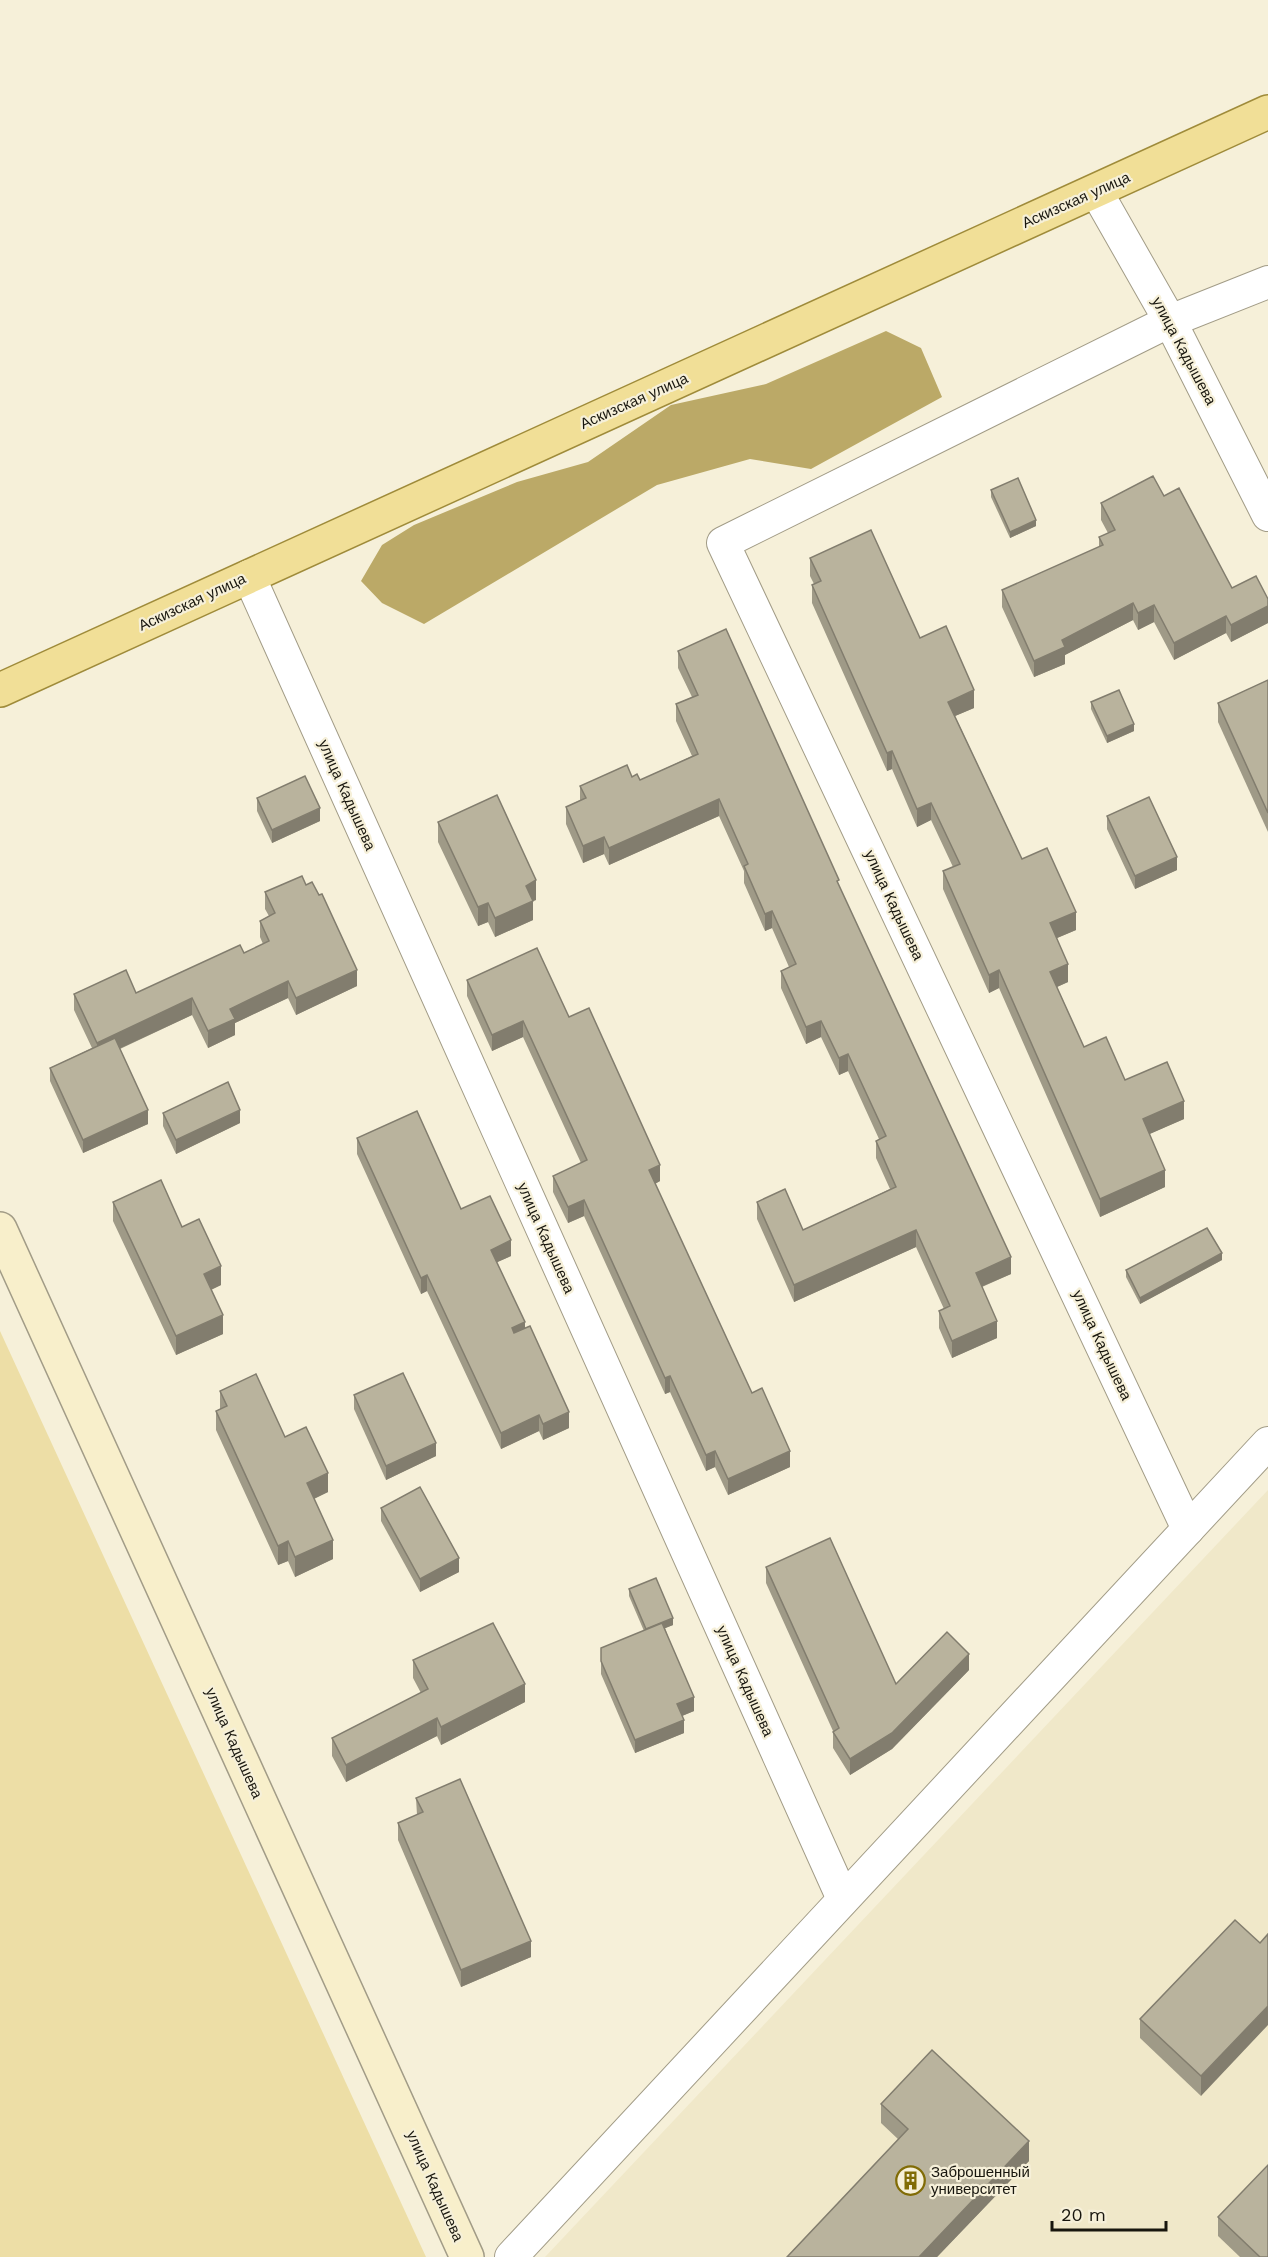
<svg xmlns="http://www.w3.org/2000/svg" width="1268" height="2257" font-family="'Work Sans',sans-serif">
  <style>
    .built { fill: #f0e8c9 }
    .green { fill: #eddea6 }
    .forest { fill: #bba967 }
    .lines { fill: none; stroke-linecap: round; stroke-linejoin: round }
    .street-casing { stroke: #a29c87; stroke-width: 34 }
    .secondary-casing { stroke: #a29c87; stroke-width: 36 }
    .primary-casing { stroke: #9f8b3a; stroke-width: 36 }
    .street { stroke: #fff; stroke-width: 32 }
    .secondary { stroke: #f8efcb; stroke-width: 33 }
    .primary { stroke: #f1df97; stroke-width: 33 }
    .wall { fill: #9f9a87 }
    .shaded-wall { fill: #827d6e }
    .building { fill: #b9b39d; stroke: #827d6e; stroke-width: 1.5 }
    .labels { text-anchor: middle; dominant-baseline: central; stroke-width: 4.5; stroke-linejoin: round; paint-order: stroke }
    .street-label { font-size: 15px; fill: #18160e; stroke: #f6f0d9 }
    .poi-label { font-size: 15px; fill: #18160e; stroke: #f6f0d9; text-anchor: start }
  </style>
  <rect width="100%" height="100%" fill="#f6f0d9"/>
  <path class="built" d="M 1268,1490 L 1268,2257 L 545,2257 Z"/>
  <path class="green" d="M 0,1331 L 426,2257 L 0,2257 Z"/>
  <path class="forest" d="M 886,331 L 921,348 L 942,397 L 811,469 L 750,459 L 657,485 L 424,624 L 382,603 L 361,581 L 382,545 L 414,525 L 517,482 L 588,462 L 671,405 L 766,384 Z"/>
  <g class="lines">
    <defs>
      <g id="street">
        <path d="M 1096,191 L 1170,321 L 1268,515"/>
        <path d="M 249,576 L 843,1899"/>
        <path d="M 1188,1529 L 723,543 L 1170,321 L 1268,282"/>
        <path d="M 511,2257 L 1268,1443"/>
      </g>
      <path id="secondary" d="M 0,1229 L 467,2257"/>
      <path id="primary" d="M 0,690 L 1268,112"/>
    </defs>
    <use href="#street" class="street-casing"/>
    <use href="#secondary" class="secondary-casing"/>
    <use href="#primary" class="primary-casing"/>
    <use href="#street" class="street"/>
    <use href="#secondary" class="secondary"/>
    <use href="#primary" class="primary"/>
  </g>
  <g class="wall">
    <path d="M 991,490 L 1036,526 L 1010,538 L 991,497 Z"/>
    <path d="M 1164,496 L 1232,588 L 1268,599 L 1268,623 L 1231,642 L 1226,633 L 1174,660 L 1154,622 L 1138,630 L 1133,620 L 1065,655 L 1065,664 L 1034,677 L 1002,607 L 1002,590 L 1099,547 L 1099,537 L 1108,533 L 1101,520 L 1101,503 Z"/>
    <path d="M 810,558 L 920,638 L 974,708 L 955,716 L 1022,859 L 1076,930 L 1057,938 L 1068,982 L 1057,987 L 1084,1047 L 1125,1080 L 1184,1119 L 1149,1134 L 1165,1187 L 1100,1217 L 999,988 L 989,993 L 943,889 L 943,871 L 953,867 L 931,820 L 917,827 L 892,769 L 887,771 L 812,603 L 812,585 L 814,584 L 810,576 Z"/>
    <path d="M 678,651 L 839,886 L 1011,1274 L 982,1287 L 997,1338 L 952,1358 L 939,1328 L 939,1311 L 944,1309 L 916,1247 L 794,1302 L 757,1219 L 757,1202 L 803,1230 L 890,1189 L 876,1158 L 876,1141 L 879,1139 L 848,1071 L 839,1075 L 821,1037 L 806,1044 L 781,988 L 781,971 L 789,967 L 772,928 L 765,931 L 744,883 L 744,871 L 719,816 L 609,865 L 604,854 L 583,863 L 566,824 L 566,807 L 580,800 L 580,786 L 632,777 L 640,780 L 692,756 L 676,721 L 676,704 L 692,697 L 678,668 Z"/>
    <path d="M 1268,680 L 1268,832 L 1218,722 L 1218,703 Z"/>
    <path d="M 1091,702 L 1134,731 L 1107,743 L 1091,709 Z"/>
    <path d="M 257,798 L 320,821 L 272,843 L 257,811 Z"/>
    <path d="M 1107,816 L 1177,870 L 1135,889 L 1107,829 Z"/>
    <path d="M 438,822 L 536,900 L 533,901 L 533,920 L 495,937 L 488,922 L 478,926 L 438,842 Z"/>
    <path d="M 306,885 L 357,986 L 296,1015 L 288,998 L 235,1023 L 235,1035 L 208,1048 L 192,1015 L 120,1049 L 148,1124 L 83,1153 L 50,1081 L 50,1068 L 92,1048 L 74,1010 L 74,994 L 136,993 L 244,953 L 263,944 L 260,937 L 260,921 L 269,916 L 265,909 L 265,892 Z"/>
    <path d="M 467,980 L 569,1017 L 660,1181 L 655,1184 L 752,1393 L 790,1467 L 728,1495 L 715,1467 L 706,1471 L 670,1392 L 665,1394 L 584,1216 L 568,1223 L 553,1192 L 553,1176 L 581,1163 L 523,1037 L 492,1051 L 467,996 Z"/>
    <path d="M 163,1113 L 240,1123 L 176,1154 L 163,1126 Z"/>
    <path d="M 357,1138 L 461,1209 L 511,1256 L 497,1262 L 569,1428 L 543,1440 L 539,1431 L 501,1449 L 427,1291 L 421,1294 L 357,1154 Z"/>
    <path d="M 113,1202 L 182,1227 L 221,1285 L 211,1290 L 223,1334 L 176,1355 L 113,1221 Z"/>
    <path d="M 1222,1260 L 1140,1304 L 1126,1277 L 1126,1270 Z"/>
    <path d="M 220,1391 L 285,1437 L 328,1492 L 314,1499 L 333,1559 L 295,1577 L 288,1561 L 278,1565 L 216,1430 L 216,1411 L 220,1409 Z"/>
    <path d="M 354,1395 L 436,1456 L 386,1480 L 354,1409 Z"/>
    <path d="M 381,1508 L 459,1572 L 420,1592 L 381,1521 Z"/>
    <path d="M 766,1567 L 896,1684 L 969,1670 L 892,1749 L 850,1775 L 833,1748 L 833,1731 L 766,1583 Z"/>
    <path d="M 629,1589 L 673,1625 L 665,1628 L 694,1711 L 682,1716 L 684,1733 L 635,1753 L 601,1674 L 601,1648 L 644,1631 L 629,1596 Z"/>
    <path d="M 413,1660 L 525,1702 L 441,1745 L 437,1736 L 346,1782 L 332,1756 L 332,1738 L 421,1693 L 413,1678 Z"/>
    <path d="M 416,1798 L 531,1957 L 461,1987 L 398,1840 L 398,1823 L 417,1815 Z"/>
    <path d="M 1235,1920 L 1201,2096 L 1140,2038 L 1140,2019 Z"/>
    <path d="M 881,2104 L 1029,2161 L 937,2257 L 787,2257 L 899,2140 L 881,2123 Z"/>
    <path d="M 1218,2217 L 1268,2257 L 1240,2257 L 1218,2236 Z"/>
  </g>
  <g class="shaded-wall">
    <path d="M 1036,520 L 1036,526 L 1010,538 L 1010,532 Z"/>
    <path d="M 1133,603 L 1133,620 L 1065,655 L 1065,664 L 1034,677 L 1034,661 L 1062,640 Z"/>
    <path d="M 1154,605 L 1154,622 L 1138,630 L 1138,613 Z"/>
    <path d="M 1268,606 L 1268,623 L 1231,642 L 1231,625 Z"/>
    <path d="M 1226,616 L 1226,633 L 1174,660 L 1174,643 Z"/>
    <path d="M 974,690 L 974,708 L 948,719 L 948,702 Z"/>
    <path d="M 1134,724 L 1134,731 L 1107,743 L 1107,736 Z"/>
    <path d="M 892,751 L 892,769 L 887,771 L 887,753 Z"/>
    <path d="M 719,799 L 719,816 L 609,865 L 609,848 Z"/>
    <path d="M 931,803 L 931,820 L 917,827 L 917,809 Z"/>
    <path d="M 320,808 L 320,821 L 272,843 L 272,830 Z"/>
    <path d="M 604,837 L 604,854 L 583,863 L 583,846 Z"/>
    <path d="M 1177,857 L 1177,870 L 1135,889 L 1135,876 Z"/>
    <path d="M 536,880 L 536,900 L 533,901 L 533,920 L 495,937 L 495,918 L 526,886 Z"/>
    <path d="M 488,903 L 488,922 L 478,926 L 478,907 Z"/>
    <path d="M 772,911 L 772,928 L 765,931 L 765,914 Z"/>
    <path d="M 1076,912 L 1076,930 L 1050,941 L 1050,923 Z"/>
    <path d="M 1068,964 L 1068,982 L 1050,990 L 1050,972 Z"/>
    <path d="M 357,970 L 357,986 L 296,1015 L 296,998 Z"/>
    <path d="M 999,970 L 999,988 L 989,993 L 989,975 Z"/>
    <path d="M 288,981 L 288,998 L 235,1023 L 235,1035 L 208,1048 L 208,1031 L 230,1009 Z"/>
    <path d="M 192,998 L 192,1015 L 97,1059 L 97,1043 Z"/>
    <path d="M 523,1021 L 523,1037 L 492,1051 L 492,1035 Z"/>
    <path d="M 821,1021 L 821,1037 L 806,1044 L 806,1027 Z"/>
    <path d="M 848,1054 L 848,1071 L 839,1075 L 839,1058 Z"/>
    <path d="M 1184,1101 L 1184,1119 L 1143,1137 L 1143,1119 Z"/>
    <path d="M 148,1110 L 148,1124 L 83,1153 L 83,1140 Z"/>
    <path d="M 240,1110 L 240,1123 L 176,1154 L 176,1140 Z"/>
    <path d="M 660,1165 L 660,1181 L 649,1187 L 649,1170 Z"/>
    <path d="M 1165,1170 L 1165,1187 L 1100,1217 L 1100,1199 Z"/>
    <path d="M 584,1200 L 584,1216 L 568,1223 L 568,1207 Z"/>
    <path d="M 916,1230 L 916,1247 L 794,1302 L 794,1285 Z"/>
    <path d="M 511,1240 L 511,1256 L 491,1265 L 491,1250 Z"/>
    <path d="M 1222,1253 L 1222,1260 L 1140,1304 L 1140,1298 Z"/>
    <path d="M 1011,1257 L 1011,1274 L 976,1289 L 976,1273 Z"/>
    <path d="M 221,1266 L 221,1285 L 204,1293 L 204,1274 Z"/>
    <path d="M 427,1275 L 427,1291 L 421,1294 L 421,1278 Z"/>
    <path d="M 223,1315 L 223,1334 L 176,1355 L 176,1336 Z"/>
    <path d="M 997,1321 L 997,1338 L 952,1358 L 952,1341 Z"/>
    <path d="M 525,1322 L 525,1337 L 512,1343 L 512,1328 Z"/>
    <path d="M 670,1376 L 670,1392 L 665,1394 L 665,1378 Z"/>
    <path d="M 569,1412 L 569,1428 L 543,1440 L 543,1424 Z"/>
    <path d="M 539,1415 L 539,1431 L 501,1449 L 501,1433 Z"/>
    <path d="M 436,1443 L 436,1456 L 386,1480 L 386,1466 Z"/>
    <path d="M 715,1451 L 715,1467 L 706,1471 L 706,1455 Z"/>
    <path d="M 790,1451 L 790,1467 L 728,1495 L 728,1479 Z"/>
    <path d="M 328,1473 L 328,1492 L 307,1502 L 307,1483 Z"/>
    <path d="M 333,1540 L 333,1559 L 295,1577 L 295,1557 Z"/>
    <path d="M 288,1541 L 288,1561 L 278,1565 L 278,1546 Z"/>
    <path d="M 459,1558 L 459,1572 L 420,1592 L 420,1579 Z"/>
    <path d="M 673,1618 L 673,1625 L 646,1636 L 646,1629 Z"/>
    <path d="M 969,1654 L 969,1670 L 892,1749 L 850,1775 L 850,1759 Z"/>
    <path d="M 525,1684 L 525,1702 L 441,1745 L 441,1727 Z"/>
    <path d="M 694,1697 L 694,1711 L 677,1718 L 677,1704 Z"/>
    <path d="M 437,1718 L 437,1736 L 346,1782 L 346,1765 Z"/>
    <path d="M 684,1720 L 684,1733 L 635,1753 L 635,1740 Z"/>
    <path d="M 531,1941 L 531,1957 L 461,1987 L 461,1970 Z"/>
    <path d="M 1268,2006 L 1268,2025 L 1201,2096 L 1201,2076 Z"/>
    <path d="M 1029,2141 L 1029,2161 L 937,2257 L 919,2257 Z"/>
  </g>
  <g class="building">
    <path d="M 1153,476 L 1164,496 L 1179,488 L 1232,588 L 1256,576 L 1268,599 L 1268,606 L 1231,625 L 1226,616 L 1174,643 L 1154,605 L 1138,613 L 1133,603 L 1062,640 L 1065,647 L 1034,661 L 1002,590 L 1103,545 L 1099,537 L 1115,530 L 1101,503 Z"/>
    <path d="M 1018,478 L 1036,520 L 1010,532 L 991,490 Z"/>
    <path d="M 871,530 L 920,638 L 946,626 L 974,690 L 948,702 L 1022,859 L 1047,848 L 1076,912 L 1050,923 L 1068,964 L 1050,972 L 1084,1047 L 1106,1037 L 1125,1080 L 1167,1062 L 1184,1101 L 1143,1119 L 1165,1170 L 1100,1199 L 999,970 L 989,975 L 943,871 L 960,864 L 931,803 L 917,809 L 892,751 L 887,753 L 812,585 L 821,581 L 810,558 Z"/>
    <path d="M 726,629 L 839,880 L 837,881 L 1011,1257 L 976,1273 L 997,1321 L 952,1341 L 939,1311 L 950,1306 L 916,1230 L 794,1285 L 757,1202 L 785,1189 L 803,1230 L 896,1187 L 876,1141 L 886,1136 L 848,1054 L 839,1058 L 821,1021 L 806,1027 L 781,971 L 796,964 L 772,911 L 765,914 L 744,866 L 748,864 L 719,799 L 609,848 L 604,837 L 583,846 L 566,807 L 586,798 L 580,786 L 627,765 L 632,777 L 637,774 L 640,780 L 698,754 L 676,704 L 698,695 L 678,651 Z"/>
    <path d="M 1268,680 L 1268,813 L 1218,703 Z"/>
    <path d="M 1119,690 L 1134,724 L 1107,736 L 1091,702 Z"/>
    <path d="M 305,776 L 320,808 L 272,830 L 257,798 Z"/>
    <path d="M 497,795 L 536,880 L 526,886 L 533,901 L 495,918 L 488,903 L 478,907 L 438,822 Z"/>
    <path d="M 1149,797 L 1177,857 L 1135,876 L 1107,816 Z"/>
    <path d="M 302,876 L 306,885 L 312,882 L 319,895 L 322,894 L 357,970 L 296,998 L 288,981 L 230,1009 L 235,1019 L 208,1031 L 192,998 L 97,1043 L 74,994 L 126,970 L 136,993 L 240,945 L 244,953 L 269,941 L 260,921 L 275,913 L 265,892 Z"/>
    <path d="M 537,948 L 569,1017 L 589,1008 L 660,1165 L 649,1170 L 752,1393 L 762,1388 L 790,1451 L 728,1479 L 715,1451 L 706,1455 L 670,1376 L 665,1378 L 584,1200 L 568,1207 L 553,1176 L 587,1160 L 523,1021 L 492,1035 L 467,980 Z"/>
    <path d="M 115,1038 L 148,1110 L 83,1140 L 50,1068 Z"/>
    <path d="M 228,1082 L 240,1110 L 176,1140 L 163,1113 Z"/>
    <path d="M 417,1111 L 461,1209 L 490,1196 L 511,1240 L 491,1250 L 525,1322 L 512,1328 L 514,1333 L 530,1326 L 569,1412 L 543,1424 L 539,1415 L 501,1433 L 427,1275 L 421,1278 L 357,1138 Z"/>
    <path d="M 161,1180 L 182,1227 L 199,1219 L 221,1266 L 204,1274 L 223,1315 L 176,1336 L 113,1202 Z"/>
    <path d="M 1207,1228 L 1222,1253 L 1140,1298 L 1126,1270 Z"/>
    <path d="M 403,1373 L 436,1443 L 386,1466 L 354,1395 Z"/>
    <path d="M 256,1374 L 285,1437 L 306,1427 L 328,1473 L 307,1483 L 333,1540 L 295,1557 L 288,1541 L 278,1546 L 216,1411 L 227,1406 L 220,1391 Z"/>
    <path d="M 420,1487 L 459,1558 L 420,1579 L 381,1508 Z"/>
    <path d="M 830,1538 L 896,1684 L 947,1632 L 969,1654 L 892,1733 L 850,1759 L 833,1732 L 839,1728 L 766,1567 Z"/>
    <path d="M 656,1578 L 673,1618 L 646,1629 L 629,1589 Z"/>
    <path d="M 493,1623 L 525,1684 L 441,1727 L 437,1718 L 346,1765 L 332,1738 L 428,1689 L 413,1660 Z"/>
    <path d="M 662,1623 L 694,1697 L 677,1704 L 684,1720 L 635,1740 L 601,1661 L 601,1648 Z"/>
    <path d="M 460,1779 L 531,1941 L 461,1970 L 398,1823 L 423,1812 L 416,1798 Z"/>
    <path d="M 1235,1920 L 1260,1943 L 1268,1934 L 1268,2006 L 1201,2076 L 1140,2019 Z"/>
    <path d="M 932,2050 L 1029,2141 L 919,2257 L 787,2257 L 908,2129 L 881,2104 Z"/>
    <path d="M 1268,2165 L 1268,2257 L 1260,2257 L 1218,2217 Z"/>
  </g>
  <defs>
    <symbol id="building-ring" viewBox="-11 -11 22 22"><circle r="9.5" fill="#f6f0d9" stroke="#816c06" stroke-width="1.5"/><path d="M-4-6H4V6H1V3H-1V6H-4ZM-2.5-4.3h1.7v1.8h-1.7ZM.8-4.3h1.7v1.8H.8ZM-2.5-1h1.7V.8h-1.7ZM.8-1h1.7V.8H.8Z" fill="#816c06"/></symbol>
  </defs>
  <g fill-rule="evenodd">
    <use href="#building-ring" x="894" y="2164" width="33" height="33"/>
  </g>
  <g class="labels">
    <g class="street-label">
      <text transform="translate(1076 200) rotate(-24)">Аскизская улица</text>
      <text transform="translate(1184 351) rotate(62)">улица Кадышева</text>
      <text transform="translate(634 401) rotate(-24)">Аскизская улица</text>
      <text transform="translate(192 602) rotate(-25)">Аскизская улица</text>
      <text transform="translate(347 795) rotate(66)">улица Кадышева</text>
      <text transform="translate(894 905) rotate(65)">улица Кадышева</text>
      <text transform="translate(546 1238) rotate(66)">улица Кадышева</text>
      <text transform="translate(1102 1345) rotate(65)">улица Кадышева</text>
      <text transform="translate(745 1681) rotate(66)">улица Кадышева</text>
      <text transform="translate(234 1743) rotate(66)">улица Кадышева</text>
      <text transform="translate(435 2186) rotate(66)">улица Кадышева</text>
    </g>
    <g class="poi-label">
      <text x="931" y="2172">Заброшенный<tspan x="931" dy="17">университет</tspan></text>
    </g>
  </g>
  <path d="M1052 2221v9h114v-9" fill="none" stroke="#18160e" stroke-width="3"/>
  <text x="1061" y="2221" font-size="18" fill="#18160e" stroke="#f6f0d9" stroke-width="4.5" paint-order="stroke">20 m</text>
</svg>
